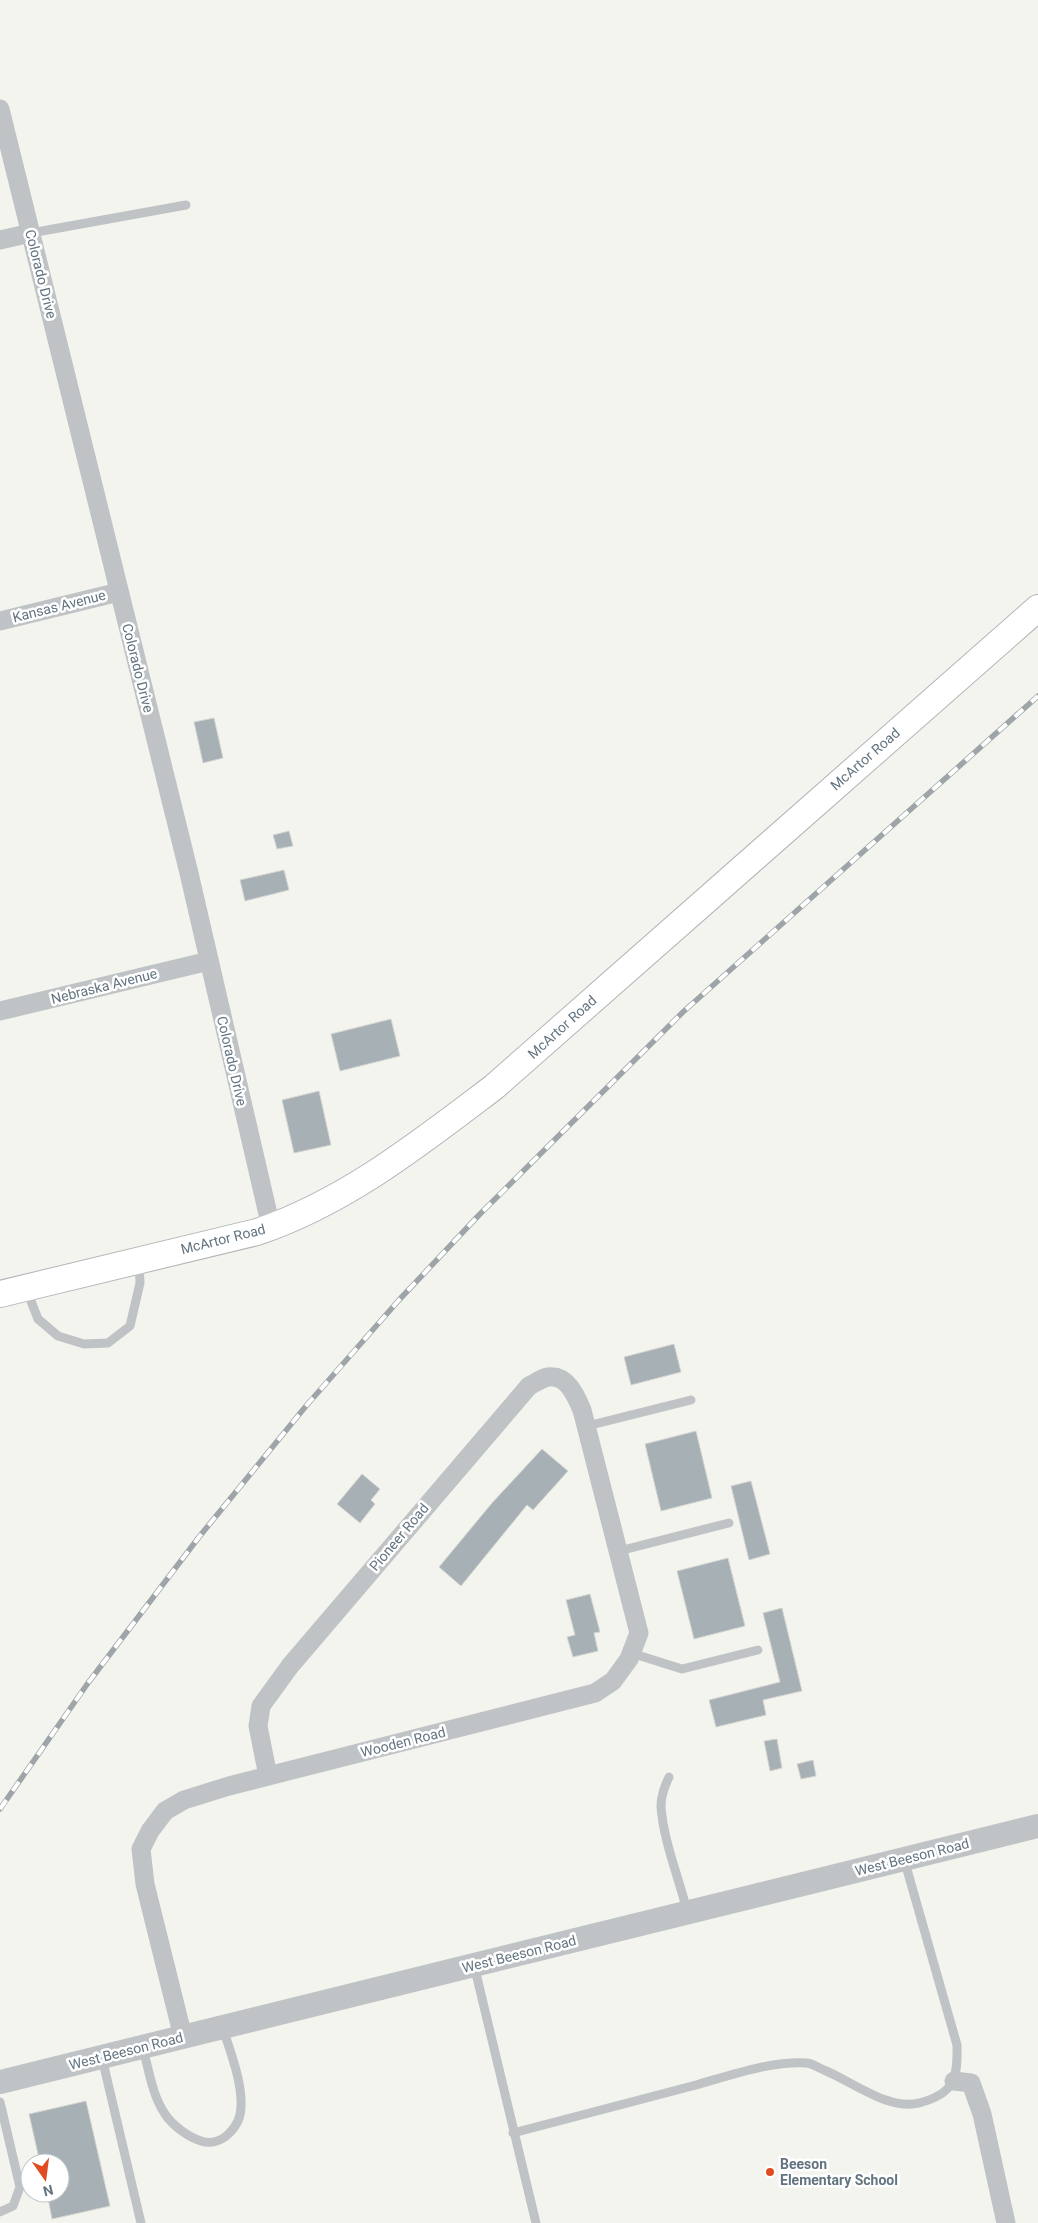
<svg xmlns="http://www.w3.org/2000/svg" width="1038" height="2223" font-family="Roboto,sans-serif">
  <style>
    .building { fill: #a7b0b4; stroke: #d5d5d2 }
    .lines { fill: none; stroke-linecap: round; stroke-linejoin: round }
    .secondary-casing { stroke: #afb5b9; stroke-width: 28 }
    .service { stroke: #bfc3c6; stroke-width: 9 }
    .minor { stroke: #bfc3c6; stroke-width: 19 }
    .tertiary { stroke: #bfc3c6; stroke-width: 24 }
    .secondary { stroke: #fff; stroke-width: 26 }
    .rail-casing { stroke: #9ea5a9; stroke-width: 5.5 }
    .rail { stroke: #fff; stroke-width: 4; stroke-dasharray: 11; stroke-linecap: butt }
    .poi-dot { fill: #e14b22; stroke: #fff; stroke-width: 2 }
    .labels { text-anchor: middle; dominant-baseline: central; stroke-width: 5; stroke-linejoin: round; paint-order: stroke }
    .street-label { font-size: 14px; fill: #637480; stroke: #fff }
    .poi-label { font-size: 14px; font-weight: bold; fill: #637480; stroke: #fff; text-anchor: start }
  </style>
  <rect width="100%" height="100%" fill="#f4f4ef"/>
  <g class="building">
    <path d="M 214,718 L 223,758 L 203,763 L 194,722 Z"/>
    <path d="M 289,831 L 293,846 L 277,849 L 273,835 Z"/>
    <path d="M 284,870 L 289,890 L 245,901 L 240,880 Z"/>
    <path d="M 391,1019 L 400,1056 L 340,1071 L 331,1034 Z"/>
    <path d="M 319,1091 L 331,1145 L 294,1153 L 282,1100 Z"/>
    <path d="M 674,1344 L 681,1372 L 631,1385 L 624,1357 Z"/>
    <path d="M 696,1431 L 712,1498 L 661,1511 L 645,1444 Z"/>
    <path d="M 542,1449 L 568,1471 L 533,1510 L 527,1505 L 461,1586 L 439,1567 L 492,1503 Z"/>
    <path d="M 362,1474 L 380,1489 L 371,1500 L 375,1504 L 360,1523 L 337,1504 Z"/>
    <path d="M 751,1481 L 770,1554 L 749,1560 L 731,1486 Z"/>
    <path d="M 728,1558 L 745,1626 L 694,1639 L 677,1571 Z"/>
    <path d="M 590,1594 L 600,1632 L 594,1633 L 598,1651 L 573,1657 L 567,1637 L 575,1635 L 566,1600 Z"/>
    <path d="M 782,1608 L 802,1691 L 763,1700 L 766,1715 L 716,1727 L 709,1700 L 780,1682 L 763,1613 Z"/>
    <path d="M 777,1739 L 782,1768 L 770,1771 L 764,1741 Z"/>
    <path d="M 813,1760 L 816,1776 L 801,1779 L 797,1764 Z"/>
    <path d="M 86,2101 L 110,2206 L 52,2219 L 47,2193 L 60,2193 L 60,2163 L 40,2163 L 29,2114 Z"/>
  </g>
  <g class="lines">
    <defs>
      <path id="secondary" d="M 0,1294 L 257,1232 C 346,1202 420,1143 494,1087 L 1038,608"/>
    </defs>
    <use href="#secondary" class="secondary-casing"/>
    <g class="service">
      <path d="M 31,233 L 186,205"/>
      <path d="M 27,1291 L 38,1319 L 58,1336 L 84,1344 L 108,1343 L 130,1326 L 140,1283 L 139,1263"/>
      <path d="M 587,1426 L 691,1400"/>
      <path d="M 619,1551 L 729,1523"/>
      <path d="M 631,1653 L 682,1669 L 758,1650"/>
      <path d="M 669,1777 C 665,1786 661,1795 661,1806 C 663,1840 679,1878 687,1911"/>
      <path d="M 474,1965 L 536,2223"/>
      <path d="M 143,2049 C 149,2070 152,2095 165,2114 C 172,2125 188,2137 201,2141 C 222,2148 241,2126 241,2106 C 242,2080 230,2052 223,2028"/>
      <path d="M 102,2058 L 141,2223"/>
      <path d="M 0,2102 L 20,2187 L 13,2206 L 0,2212"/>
      <path d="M 513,2133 C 574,2117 635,2101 696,2085 C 731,2075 770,2061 807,2063 C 813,2064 819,2068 824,2070 C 851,2081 889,2111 919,2103 C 954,2094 958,2079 957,2045 L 904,1859"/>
    </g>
    <g class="minor">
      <path d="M 0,109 L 188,869 L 271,1227"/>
      <path d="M 0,240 L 31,233"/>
      <path d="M 0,621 L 119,592"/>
      <path d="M 0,1011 L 209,961"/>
      <path d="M 183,2037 L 145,1884 L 141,1849 L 150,1831 L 165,1811 L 184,1800 L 229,1786 L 595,1693 L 613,1681 L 629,1659 L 639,1633 L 582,1410 C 576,1396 567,1374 548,1377 C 542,1378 535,1383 529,1386 L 290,1666 L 261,1706 L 258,1726 L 268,1776"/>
      <path d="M 954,2081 L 971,2083 L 982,2114 L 1006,2223"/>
    </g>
    <path class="tertiary" d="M 0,2082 L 1038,1826"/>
    <use href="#secondary" class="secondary"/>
    <defs>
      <path id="rail" d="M 0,1809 L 88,1683 L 199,1537 L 306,1406 L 399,1300 L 479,1215 L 683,1012 L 1038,696"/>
    </defs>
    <use href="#rail" class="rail-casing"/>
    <use href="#rail" class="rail"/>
  </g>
  <circle class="poi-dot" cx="770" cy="2172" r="5"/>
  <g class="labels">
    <g class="street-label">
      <text transform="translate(41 274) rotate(76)">Colorado Drive</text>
      <text transform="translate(59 606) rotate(-14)">Kansas Avenue</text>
      <text transform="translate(138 668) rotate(76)">Colorado Drive</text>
      <text transform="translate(865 759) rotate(-41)">McArtor Road</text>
      <text transform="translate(104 986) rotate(-14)">Nebraska Avenue</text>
      <text transform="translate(562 1027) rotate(-42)">McArtor Road</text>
      <text transform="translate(232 1061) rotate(77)">Colorado Drive</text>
      <text transform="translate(223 1239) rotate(-14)">McArtor Road</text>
      <text transform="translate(399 1537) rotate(-50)">Pioneer Road</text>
      <text transform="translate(403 1742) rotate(-14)">Wooden Road</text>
      <text transform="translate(912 1857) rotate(-14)">West Beeson Road</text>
      <text transform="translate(519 1954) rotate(-14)">West Beeson Road</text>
      <text transform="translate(126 2051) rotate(-14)">West Beeson Road</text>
    </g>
    <g class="poi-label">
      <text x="780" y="2164">Beeson<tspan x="780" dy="16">Elementary School</tspan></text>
    </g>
  </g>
  <g transform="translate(45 2178) rotate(166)"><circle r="24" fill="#ffffff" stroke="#c1c7cc"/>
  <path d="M0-4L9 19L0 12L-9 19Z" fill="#e14b22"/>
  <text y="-8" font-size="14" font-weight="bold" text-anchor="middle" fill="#637480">N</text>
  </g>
</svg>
